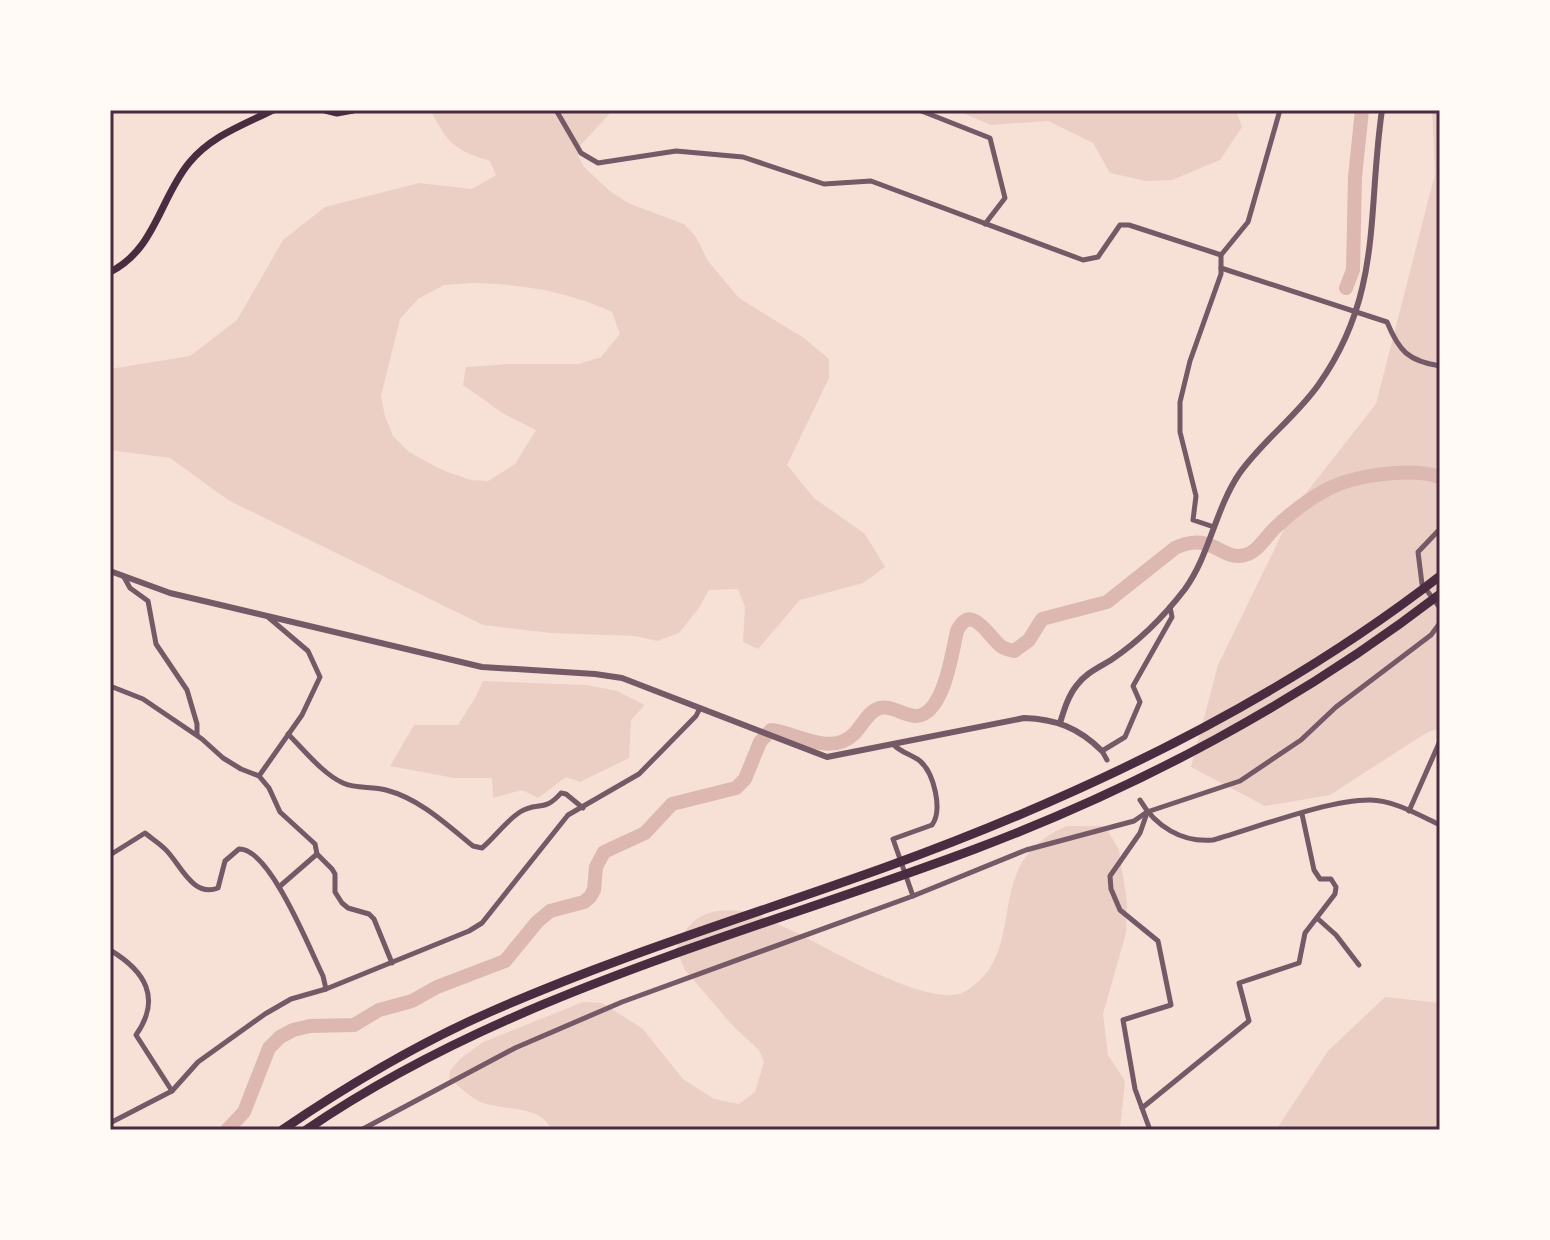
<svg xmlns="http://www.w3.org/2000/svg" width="1550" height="1240" font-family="Arial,sans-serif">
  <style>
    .green { fill: #ebcfc5; fill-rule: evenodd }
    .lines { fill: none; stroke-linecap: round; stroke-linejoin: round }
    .river { stroke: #dcb8b0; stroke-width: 14 }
    .minor { stroke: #755966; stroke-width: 5 }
    .tertiary { stroke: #755966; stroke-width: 6 }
    .secondary { stroke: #4a2c40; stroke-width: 7 }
    .primary { stroke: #4a2c40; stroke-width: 7 }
    .motorway { stroke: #4a2c40; stroke-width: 9 }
    .neatline { fill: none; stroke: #4a2c40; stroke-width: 3 }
  </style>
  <rect width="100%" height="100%" fill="#f7e1d7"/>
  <g class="green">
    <path d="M 430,110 L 613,110 L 579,147 L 578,156 L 584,167 L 611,192 L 630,204 L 684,224 L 696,237 L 708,261 L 739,298 L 804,338 L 829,359 L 829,378 L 787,465 L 814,498 L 865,534 L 885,567 L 863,583 L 800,600 L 758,649 L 743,642 L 745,607 L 738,589 L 709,590 L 699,608 L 679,633 L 657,641 L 635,636 L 551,633 L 483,625 L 228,500 L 170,458 L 110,450 L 110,369 L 190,356 L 237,320 L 283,240 L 325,207 L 419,183 L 472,189 L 496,175 L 490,161 C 452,149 449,144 430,110 ZM 471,283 C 522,284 566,291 612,312 L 620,334 L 601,357 L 579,364 L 509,364 L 466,367 L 463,385 L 504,414 L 536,430 L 515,464 L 488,481 L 471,480 L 442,470 L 409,452 L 393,436 L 385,416 L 381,396 L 400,319 L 418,299 L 444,285 Z"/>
    <path d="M 955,110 L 1236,110 L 1242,127 L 1220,160 L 1172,180 L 1146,181 L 1110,173 L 1093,143 L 1048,121 L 991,125 Z"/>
    <path d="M 1432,110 L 1440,110 L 1440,728 L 1426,733 L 1330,795 L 1265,806 L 1191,767 L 1218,665 L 1295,507 L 1376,404 L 1435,174 Z"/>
    <path d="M 483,681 L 586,685 L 617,691 L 645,705 L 631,720 L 629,758 L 580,782 L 566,777 L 538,798 L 522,790 L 493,798 L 492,778 L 454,778 L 390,766 L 414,725 L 458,725 L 475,698 Z"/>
    <path d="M 1067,826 L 1105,826 L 1119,850 L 1127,901 L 1126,933 L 1103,1014 L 1108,1055 L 1125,1081 L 1120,1130 L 551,1130 C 542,1104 502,1111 481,1102 C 469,1097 459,1086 449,1078 L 450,1071 L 460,1059 L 483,1042 L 583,1002 L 602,1003 L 642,1028 L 683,1079 L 714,1099 L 739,1104 L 755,1092 L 764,1062 L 759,1050 L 733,1026 L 685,970 L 676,950 C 688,915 711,906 748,912 C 759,914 771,921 782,926 C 826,946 899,992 945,995 C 957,996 964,993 973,986 C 1011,958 1001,909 1018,870 C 1026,851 1048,833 1067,826 Z"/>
    <path d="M 1385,997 L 1440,1003 L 1440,1130 L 1276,1130 L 1328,1051 Z"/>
  </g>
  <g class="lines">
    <g class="river">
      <path d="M 1346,288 L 1353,270 L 1355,177 L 1362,110"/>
      <path d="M 227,1130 L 244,1112 L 269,1048 L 280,1037 L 293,1030 L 310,1026 L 354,1025 L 379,1010 L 412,1001 L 437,987 L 505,961 L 537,922 L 550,911 L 584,902 L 590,897 L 594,890 L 596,867 L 604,852 L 645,833 L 672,804 L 736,788 L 745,779 L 760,742 L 771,730 C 798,733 830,757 854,734 C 862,726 869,710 880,708 C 892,705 904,716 916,716 C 944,715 952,652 957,631 C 972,601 989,638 1002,647 C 1006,649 1009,650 1014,651 L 1029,640 L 1042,619 L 1107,602 L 1175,548 C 1212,530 1221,562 1245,555 C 1258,552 1266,536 1276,527 C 1290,514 1309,499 1326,490 C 1354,475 1410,467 1440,477"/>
    </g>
    <g class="minor">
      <path d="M 556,110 L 581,153 L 598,163 L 676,151 L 743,157 L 824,184 L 871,181 L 1083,260 L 1098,257 L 1120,225 L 1129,225 L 1221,255"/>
      <path d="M 919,110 L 990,138 L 1005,198 L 985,224"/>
      <path d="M 1221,268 L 1387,322 C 1399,351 1408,361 1440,366"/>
      <path d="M 1214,527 L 1193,520 L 1196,496 L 1180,432 L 1180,402 L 1190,361 L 1221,274 L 1221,255 L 1248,222 L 1280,110"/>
      <path d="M 1440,529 L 1418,552 L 1422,584 L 1440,608"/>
      <path d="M 124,577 L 130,588 L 148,601 L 156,644 L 187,690 L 197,724 L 197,734"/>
      <path d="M 110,686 L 143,699 L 202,739 L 223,758 L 241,769 L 259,776 L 269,788 L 280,812 L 315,844 L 317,854 L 332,869 L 335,874 L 335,892 L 342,903 L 348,908 L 369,914 L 374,919 L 392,963"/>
      <path d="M 288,734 C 304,750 323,774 343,783 C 356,789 372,786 386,790 C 420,799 446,824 473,846 L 482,848 C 495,837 506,821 520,812 C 537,801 544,813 561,793 L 566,794 L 583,808"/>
      <path d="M 893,744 C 901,753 911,754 920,761 C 934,773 943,810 932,825 L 893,839 L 913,896"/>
      <path d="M 1107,760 L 1102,751 L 1125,737 L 1140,702 L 1133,686 L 1172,617 L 1170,607"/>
      <path d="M 259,776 L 302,715 L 320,677 L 308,651 L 268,617"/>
      <path d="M 1140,800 C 1155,826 1182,843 1213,840 C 1256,828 1326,800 1370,800 C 1393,800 1419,815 1440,825"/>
      <path d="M 1409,811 L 1440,741"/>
      <path d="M 1147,813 L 1140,833 L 1110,876 L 1111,889 L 1120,910 L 1158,941 L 1171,1005 L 1123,1020 L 1135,1089 L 1150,1130"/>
      <path d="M 110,855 L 145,833 C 151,838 159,843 165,849 C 180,863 192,898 218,888 L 225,861 L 239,849 C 270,848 310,950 323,976 L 326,989"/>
      <path d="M 279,887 L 317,854"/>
      <path d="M 1317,918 L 1336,935 L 1359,965"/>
      <path d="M 110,950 C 145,971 162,998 136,1035 L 172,1091"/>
      <path d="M 1142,1108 L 1249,1021 L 1239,983 L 1299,963 L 1305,933 L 1335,894 L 1336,887 L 1331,879 L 1320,879 L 1314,870 L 1302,814"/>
      <path d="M 110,1123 L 172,1091 L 198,1062 L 265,1014 L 291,999 L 326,989 L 469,931 L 482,923 L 568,815 L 639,774 L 696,716 L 700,708"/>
      <path d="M 361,1130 L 515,1048 L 622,1002 L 913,896 L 1026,850 L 1134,821 L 1147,812 L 1240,781 L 1301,740 L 1336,707 L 1431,635 L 1440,623"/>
    </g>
    <g class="tertiary">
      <path d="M 110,571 L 170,593 L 482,667 L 595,674 L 622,678 L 827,757 L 1024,718 C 1056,719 1079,728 1102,751"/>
      <path d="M 1060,723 C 1064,710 1068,696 1077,685 C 1086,673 1098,668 1111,660 C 1138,642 1165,615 1185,589 C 1210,554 1215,510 1239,474 C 1262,441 1296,417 1319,384 C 1383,293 1367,212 1382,110"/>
    </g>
    <path class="secondary" d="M 325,110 L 337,113 L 353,110"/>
    <path class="primary" d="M 110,272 C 155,250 160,198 189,163 C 211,136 243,125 273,110"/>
    <g class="motorway">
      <path d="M 282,1130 C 348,1085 417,1044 490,1012 C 619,955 753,915 886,867 C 1082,796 1275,704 1440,576"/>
      <path d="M 306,1130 C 508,992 749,934 975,849 C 1140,787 1301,701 1440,594"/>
    </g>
  </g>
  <rect width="1550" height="1240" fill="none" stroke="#fffaf5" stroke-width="224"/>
  <rect x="112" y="112" width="1326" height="1016" class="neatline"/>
</svg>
